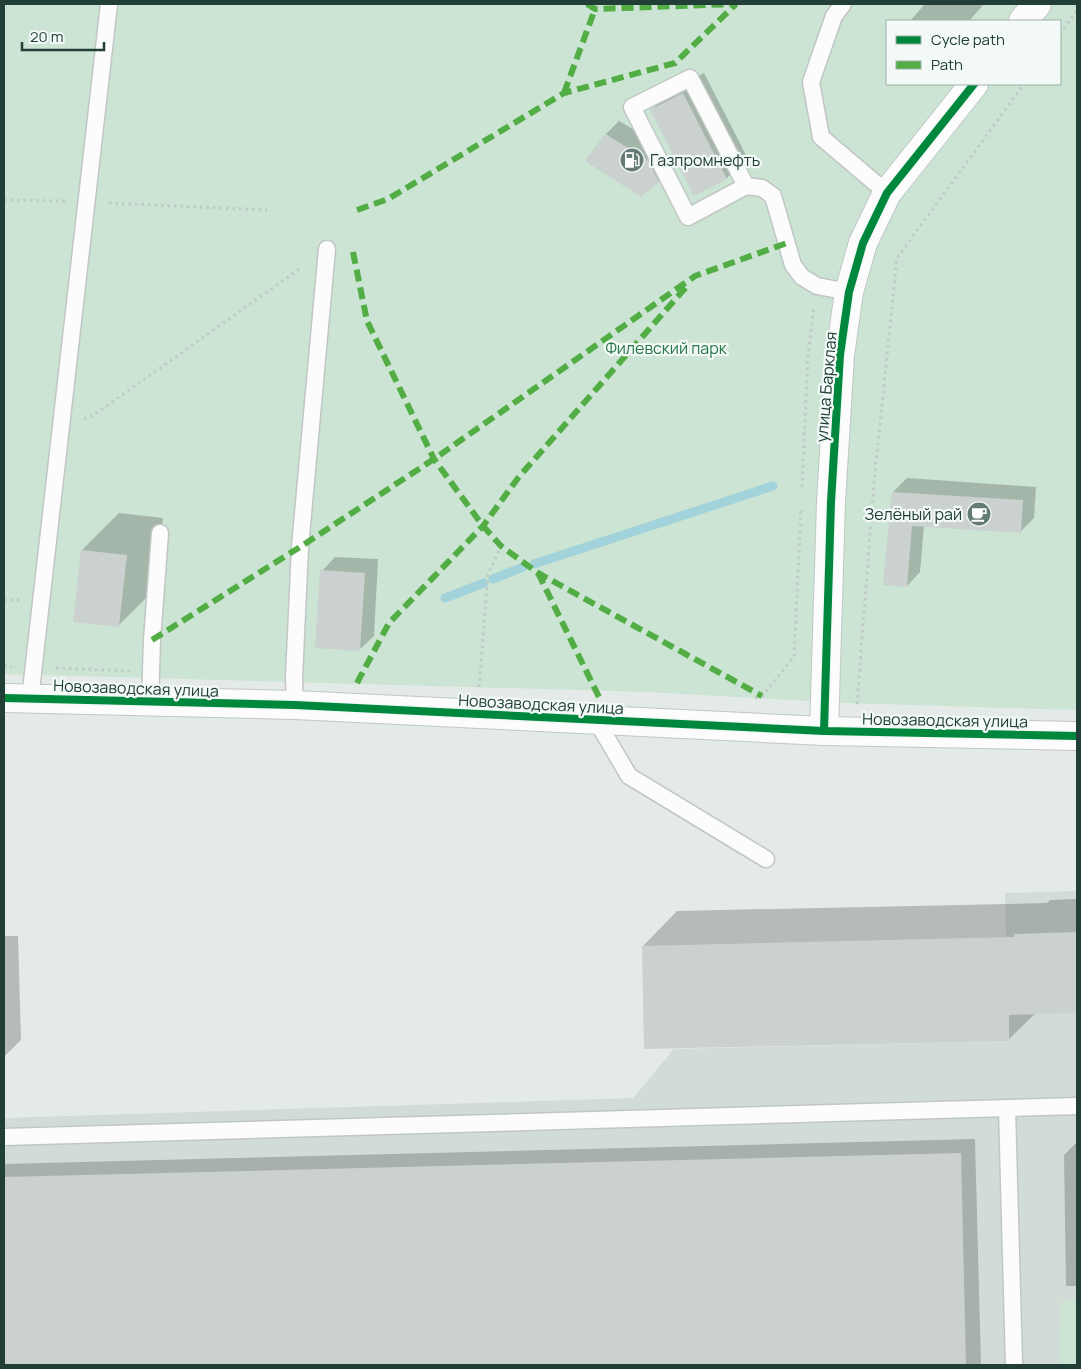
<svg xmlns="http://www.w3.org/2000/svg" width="1081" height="1369" font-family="Manrope,sans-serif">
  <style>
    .built { fill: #d1dcd7 }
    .green { fill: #cce4d4; fill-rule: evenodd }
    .shadow { fill: #0003 }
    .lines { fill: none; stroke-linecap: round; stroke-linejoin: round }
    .stream { stroke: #a2d2da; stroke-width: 9 }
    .building { fill: #cbd1cf }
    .lane-casing { stroke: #c1c7c4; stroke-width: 19 }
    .street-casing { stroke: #c1c7c4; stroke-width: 30 }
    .secondary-casing { stroke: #bfc8c4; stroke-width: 30 }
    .path { stroke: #c0cac7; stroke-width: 3; stroke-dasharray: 2.5 4; stroke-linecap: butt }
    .lane { stroke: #fbfcfb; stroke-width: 16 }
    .street { stroke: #fbfcfb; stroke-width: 28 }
    .secondary { stroke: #fbfcfb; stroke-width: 28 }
    .quiet { stroke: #52ad45; stroke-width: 6; stroke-dasharray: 12 6; stroke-linecap: butt }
    .cycleway-casing { stroke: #f2f9f6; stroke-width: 11 }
    .cycleway { stroke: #00873e; stroke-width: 8 }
    .labels { text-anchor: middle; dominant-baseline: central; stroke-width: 4.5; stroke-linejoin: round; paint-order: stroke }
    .poi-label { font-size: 16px; fill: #213f37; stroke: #f2f9f6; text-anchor: start }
    .park-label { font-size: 16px; fill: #287848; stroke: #f2f9f6 }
    .street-label { font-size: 16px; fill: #213f37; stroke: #f2f9f6 }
  </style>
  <rect width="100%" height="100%" fill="#e4eae7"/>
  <path class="built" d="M 1077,891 L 1077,1365 L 4,1365 L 4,1118 L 633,1098 L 674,1049 L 1009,1041 L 1005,893 Z"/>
  <g class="green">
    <path d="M 4,4 L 1077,4 L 1077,710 L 845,703 L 647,692 L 4,674 ZM 887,21 L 1060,21 L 1060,84 L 887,84 Z"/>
    <path d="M 1074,1299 L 1077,1299 L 1077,1365 L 1062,1365 L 1059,1359 L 1061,1303 Z"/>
  </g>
  <g class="shadow">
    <path d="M 925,4 L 984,4 L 969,21 L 910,21 Z"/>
    <path d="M 704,73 L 747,157 L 727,178 L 695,194 L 652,110 L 672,89 Z"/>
    <path d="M 619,121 L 661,145 L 672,167 L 658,181 L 606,134 Z"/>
    <path d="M 907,478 L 1036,487 L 1034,518 L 1020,532 L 924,526 L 920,572 L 907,586 L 893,492 Z"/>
    <path d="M 119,513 L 163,518 L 155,589 L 118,626 L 82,550 Z"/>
    <path d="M 335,557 L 378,559 L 374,636 L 360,649 L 322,571 Z"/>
    <path d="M 1077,899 L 1077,1011 L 1036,1013 L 1009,1039 L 643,946 L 677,911 L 1047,903 L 1050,900 Z"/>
    <path d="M 4,936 L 18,936 L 21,1040 L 4,1057 Z"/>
    <path d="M 975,1139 L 981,1365 L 4,1365 L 4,1164 Z"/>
    <path d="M 1077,1142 L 1077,1286 L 1066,1286 L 1064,1155 Z"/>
  </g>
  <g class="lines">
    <g class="stream">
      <path d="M 534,564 L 773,486"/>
      <path d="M 493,579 L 523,567"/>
      <path d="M 445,598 L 484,583"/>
    </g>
  </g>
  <g class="building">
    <path d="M 683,93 L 727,179 L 694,196 L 650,110 Z"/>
    <path d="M 605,134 L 647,159 L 659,182 L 641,197 L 585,161 Z"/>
    <path d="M 892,492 L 1023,500 L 1021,533 L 912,526 L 907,587 L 883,585 Z"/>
    <path d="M 81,550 L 127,555 L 119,627 L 73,622 Z"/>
    <path d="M 320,570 L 365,573 L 360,651 L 315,648 Z"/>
    <path d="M 1077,932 L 1077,1013 L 1009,1015 L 1009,1041 L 644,1049 L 642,946 L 1014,937 L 1014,934 Z"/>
    <path d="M 961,1153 L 966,1365 L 4,1365 L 4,1177 Z"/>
  </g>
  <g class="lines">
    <defs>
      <g id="lane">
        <path d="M 843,4 L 834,16 L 811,82 L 821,137 L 887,193"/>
        <path d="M 746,186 L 690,78 L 632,107 L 688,217 L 746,186 L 762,188 L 773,196 L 793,265 L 802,277 L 817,286 L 849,292"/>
        <path d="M 30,699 L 109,4"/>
        <path d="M 150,703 L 152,640 L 160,533"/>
        <path d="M 295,705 L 294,678 L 300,547 L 327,249"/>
        <path d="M 596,720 L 629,776 L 766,859"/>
        <path d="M 1007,1108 L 1014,1365"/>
        <path d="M 4,1137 L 1077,1106"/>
      </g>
      <path id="street" d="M 824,731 L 1077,736"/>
      <g id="secondary">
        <path d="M 1023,21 L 1037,4"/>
        <path d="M 4,698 L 295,705 L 824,731 L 831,502 L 840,355 L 849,292 L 863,243 L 887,193 L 974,84"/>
      </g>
    </defs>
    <use href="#lane" class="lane-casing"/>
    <use href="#street" class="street-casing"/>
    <use href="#secondary" class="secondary-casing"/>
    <g class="path">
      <path d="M 1060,34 L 1077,10"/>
      <path d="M 4,200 L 66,201"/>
      <path d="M 109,203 L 267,210"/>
      <path d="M 84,419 L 94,415 L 302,267"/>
      <path d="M 802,487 L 808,354 L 814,307"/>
      <path d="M 4,600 L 21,600"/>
      <path d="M 4,666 L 12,667"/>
      <path d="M 56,668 L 130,671"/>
      <path d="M 479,687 L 488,574 L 501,546"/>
      <path d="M 755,698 L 762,696 L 794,657 L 801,509"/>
      <path d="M 857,704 L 874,482 L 897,258 L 1024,84"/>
    </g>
    <use href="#lane" class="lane"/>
    <use href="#street" class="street"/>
    <use href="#secondary" class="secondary"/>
    <g class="quiet">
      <path d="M 587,4 L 595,9 L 736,4"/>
      <path d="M 564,93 L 595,9"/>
      <path d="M 357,210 L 388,199 L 564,93 L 675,63 L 736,4"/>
      <path d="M 353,252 L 367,321 L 434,459 L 483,526 L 501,546 L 538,573 L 762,696"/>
      <path d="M 538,573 L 599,697"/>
      <path d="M 152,640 L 300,547 L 434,459 L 695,276 L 787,243"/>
      <path d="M 357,683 L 389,623 L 483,526 L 518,478 L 687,286"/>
    </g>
    <defs>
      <g id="cycleway">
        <path d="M 4,698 L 295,705 L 824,731 L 1077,736"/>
        <path d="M 824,731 L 831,502 L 840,355 L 849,292 L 863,243 L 887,193 L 974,84"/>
      </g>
    </defs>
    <use href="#cycleway" class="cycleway-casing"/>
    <use href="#cycleway" class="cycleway"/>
  </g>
  <defs>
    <symbol id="fuel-disc" viewBox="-11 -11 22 22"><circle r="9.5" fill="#657b75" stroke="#f2f9f6"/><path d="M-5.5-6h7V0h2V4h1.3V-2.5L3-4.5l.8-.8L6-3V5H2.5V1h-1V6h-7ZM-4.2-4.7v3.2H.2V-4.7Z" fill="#fff"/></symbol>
    <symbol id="cafe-disc" viewBox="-11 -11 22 22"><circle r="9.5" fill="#657b75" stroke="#f2f9f6"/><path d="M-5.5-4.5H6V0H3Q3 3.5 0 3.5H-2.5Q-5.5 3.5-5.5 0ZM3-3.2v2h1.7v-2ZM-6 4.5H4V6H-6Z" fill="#fff"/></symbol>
  </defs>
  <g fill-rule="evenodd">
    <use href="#fuel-disc" x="618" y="146" width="28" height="28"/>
    <use href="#cafe-disc" x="965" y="500" width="28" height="28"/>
  </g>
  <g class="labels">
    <g class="poi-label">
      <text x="650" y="160">Газпромнефть</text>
      <text x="962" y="514" text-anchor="end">Зелёный рай</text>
    </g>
    <g class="park-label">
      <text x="666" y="348">Филевский парк</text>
    </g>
    <g class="street-label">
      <text transform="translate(826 387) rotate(-85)">улица Барклая</text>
      <text transform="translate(136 688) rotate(2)">Новозаводская улица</text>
      <text transform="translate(541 704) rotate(3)">Новозаводская улица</text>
      <text transform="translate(945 720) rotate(1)">Новозаводская улица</text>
    </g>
  </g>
  <rect width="1081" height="1369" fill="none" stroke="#213f37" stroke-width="10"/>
  <rect x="886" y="20" width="175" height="65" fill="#f2f9f6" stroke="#9eafaa"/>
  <rect x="896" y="36" width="25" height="8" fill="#00873e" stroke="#9eafaa"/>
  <text x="931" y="45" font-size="15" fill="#213f37">Cycle path</text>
  <rect x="896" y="61" width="25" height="8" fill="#52ad45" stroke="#9eafaa"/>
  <text x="931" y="70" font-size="15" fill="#213f37">Path</text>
  <path d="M22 42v8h82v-8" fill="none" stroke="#213f37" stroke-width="2.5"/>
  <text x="30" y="42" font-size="15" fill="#213f37" stroke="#f2f9f6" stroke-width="4" paint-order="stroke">20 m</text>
</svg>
